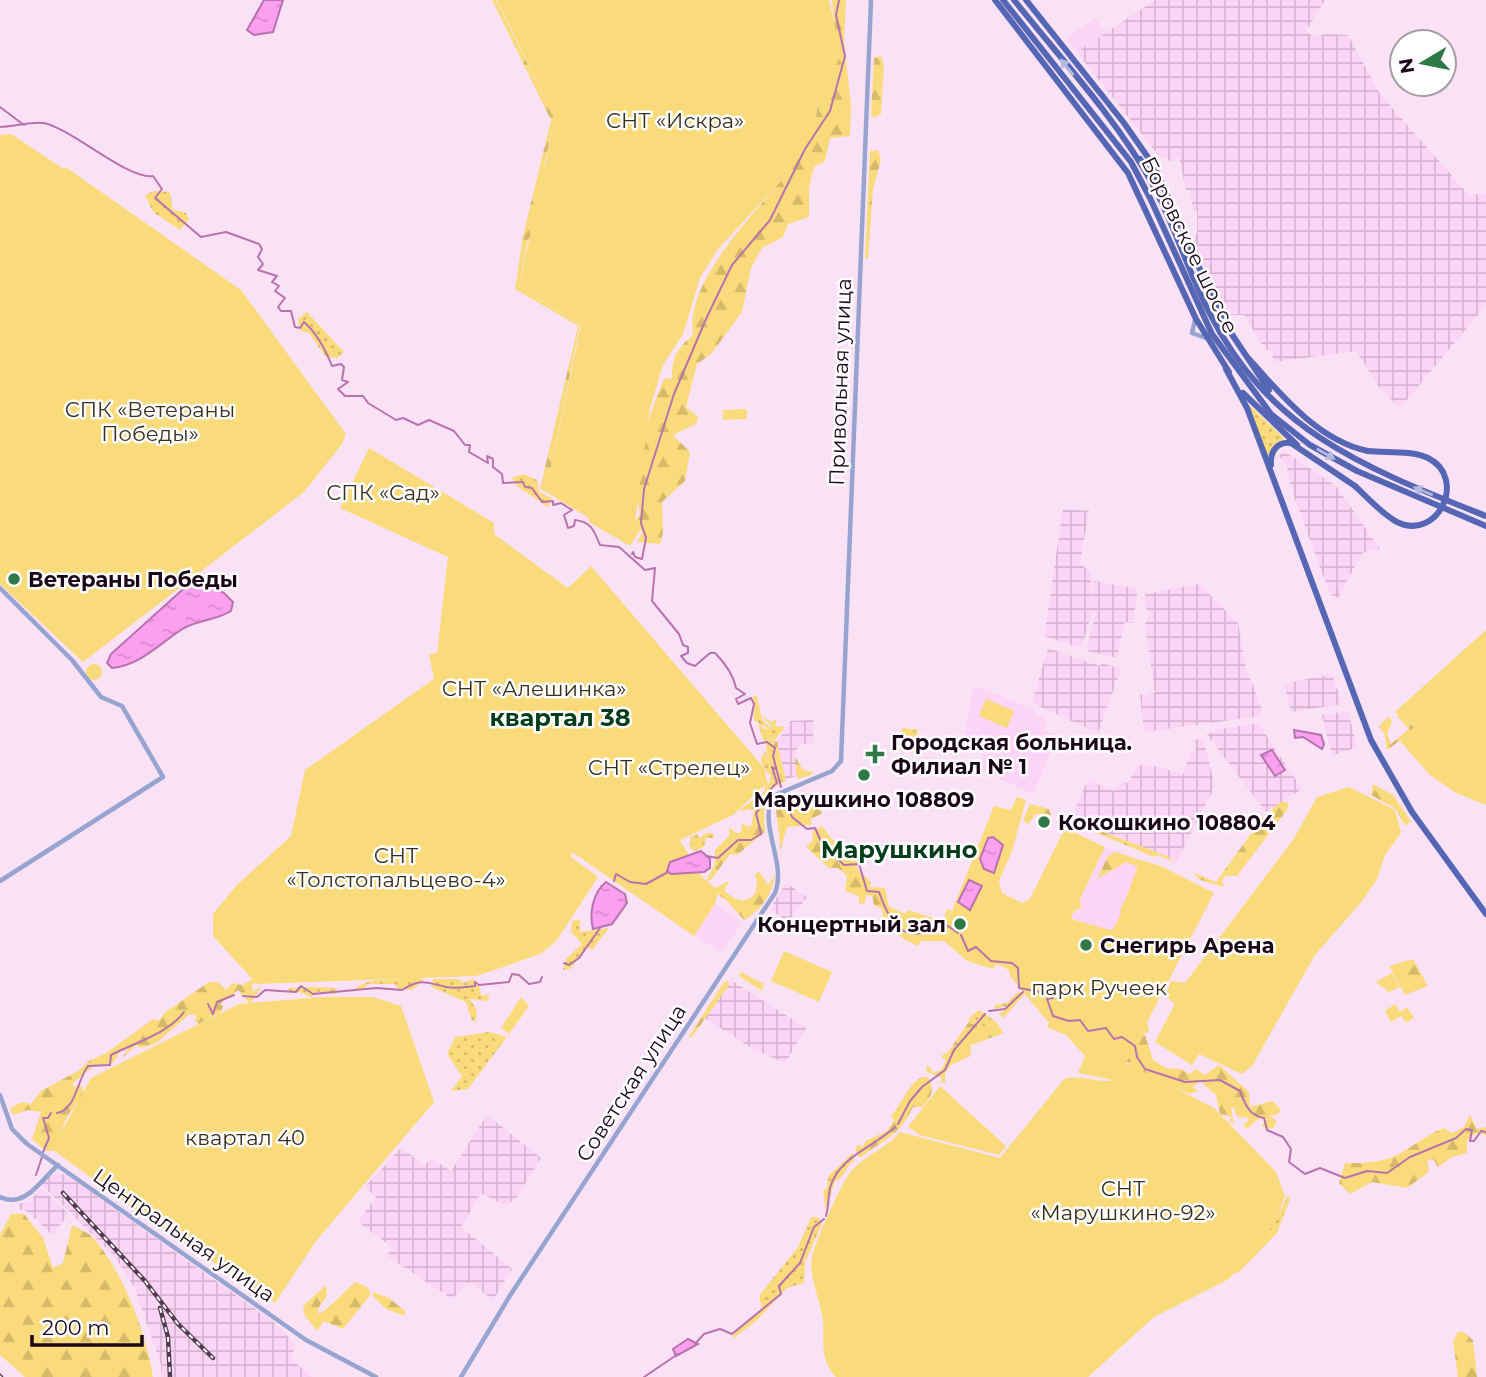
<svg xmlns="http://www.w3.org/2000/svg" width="1486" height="1377" font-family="Montserrat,sans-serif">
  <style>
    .built { fill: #fcd5f6 }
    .industrial { fill: url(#industrial-grid) }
    .grass { fill: url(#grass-dots) }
    .forest { fill: url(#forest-firs) }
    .green { fill: #fadb7b }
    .water { fill: url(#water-ripples); stroke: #b872ae; stroke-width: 2 }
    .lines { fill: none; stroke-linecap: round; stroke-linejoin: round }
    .stream { stroke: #b872ae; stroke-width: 2 }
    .minor { stroke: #97a4d0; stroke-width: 4.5 }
    .major { stroke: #5466b4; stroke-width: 6 }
    .rail-casing { stroke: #503c4e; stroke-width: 4.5 }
    .rail { stroke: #fff; stroke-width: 2; stroke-dasharray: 5; stroke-linecap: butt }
    .major-bridge { stroke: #5466b4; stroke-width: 6 }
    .oneway { fill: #b2badd }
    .poi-dot { fill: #2e7947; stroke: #fff; stroke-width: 2.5 }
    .labels { text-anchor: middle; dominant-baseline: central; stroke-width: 5; stroke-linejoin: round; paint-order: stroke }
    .park-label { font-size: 21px; fill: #362f1a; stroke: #fff }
    .street-label { font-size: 21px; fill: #1a0718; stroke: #fff }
    .poi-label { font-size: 21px; font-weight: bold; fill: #1a0718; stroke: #fff; text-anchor: start }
    .quarter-label { font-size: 24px; font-weight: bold; fill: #043d1c; stroke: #fff }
  </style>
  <defs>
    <pattern id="industrial-grid" width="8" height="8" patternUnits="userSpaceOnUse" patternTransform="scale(1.75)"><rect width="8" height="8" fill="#fcd5f6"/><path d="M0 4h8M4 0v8" fill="none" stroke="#d7b5d2"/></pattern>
    <pattern id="grass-dots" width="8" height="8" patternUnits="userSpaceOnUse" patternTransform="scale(1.75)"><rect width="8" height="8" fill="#fadb7b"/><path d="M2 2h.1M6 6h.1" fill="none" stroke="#d6ba6a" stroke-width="1.8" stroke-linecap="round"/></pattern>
    <pattern id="forest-firs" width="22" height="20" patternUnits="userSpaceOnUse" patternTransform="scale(1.75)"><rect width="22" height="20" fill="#fadb7b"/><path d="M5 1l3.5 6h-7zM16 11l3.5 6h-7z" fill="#d6ba6a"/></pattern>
    <pattern id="water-ripples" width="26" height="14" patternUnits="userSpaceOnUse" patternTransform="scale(1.75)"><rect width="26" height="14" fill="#fba0ef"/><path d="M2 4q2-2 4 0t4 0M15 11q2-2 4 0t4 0" fill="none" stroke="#d788cc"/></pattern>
  </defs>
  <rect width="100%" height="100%" fill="#fae2f6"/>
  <g class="built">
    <path d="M 1095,18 L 1106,33 L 1077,52 L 1066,38 Z"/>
    <path d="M 974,685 L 1035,710 L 1034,713 L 1048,720 L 1044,730 L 1058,736 L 1033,794 L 978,769 L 985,745 L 963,739 Z"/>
    <path d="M 1105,847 L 1140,860 L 1114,932 L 1071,918 Z"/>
    <path d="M 715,904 L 743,922 L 722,952 L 694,936 Z"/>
  </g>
  <g class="industrial">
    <path d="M 1155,0 L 1325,0 L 1306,31 L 1313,37 L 1327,34 L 1348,35 L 1380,94 L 1469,195 L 1486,193 L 1486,305 L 1400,408 L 1379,387 L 1356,351 L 1274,362 L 1271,350 L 1265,350 L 1244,315 L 1226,315 L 1223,311 L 1191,240 L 1197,234 L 1197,211 L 1193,211 L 1190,190 L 1186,190 L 1179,157 L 1171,161 L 1159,156 L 1077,52 Z"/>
    <path d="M 1284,451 L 1336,486 L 1380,549 L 1362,553 L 1338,598 L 1330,594 L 1293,494 L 1286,464 L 1279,456 Z"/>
    <path d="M 1063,509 L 1089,511 L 1080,563 L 1091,573 L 1091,597 L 1094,581 L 1138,589 L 1133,623 L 1125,622 L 1117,658 L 1088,651 L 1086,647 L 1096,614 L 1092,612 L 1082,646 L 1077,647 L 1044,636 Z"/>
    <path d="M 1199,584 L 1238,623 L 1246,669 L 1261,705 L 1261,716 L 1144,732 L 1140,695 L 1155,693 L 1145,624 L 1150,612 L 1145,608 L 1145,594 Z"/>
    <path d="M 1048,648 L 1100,666 L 1101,663 L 1121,669 L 1098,733 L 1032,703 Z"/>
    <path d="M 1332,674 L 1342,704 L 1291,712 L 1284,684 Z"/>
    <path d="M 1348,711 L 1357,747 L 1332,756 L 1322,715 Z"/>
    <path d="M 813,720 L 813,743 L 800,745 L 795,751 L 801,775 L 785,779 L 777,742 L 790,721 Z"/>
    <path d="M 1258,723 L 1302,789 L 1266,812 L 1207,735 L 1219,729 Z"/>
    <path d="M 1203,738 L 1215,786 L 1177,861 L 1071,818 L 1088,780 L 1114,791 L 1122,781 L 1128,783 L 1138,765 L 1160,767 L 1183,775 L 1190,753 L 1196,753 L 1194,740 Z"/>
    <path d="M 786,883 L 807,897 L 788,922 L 770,909 Z"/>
    <path d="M 731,980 L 806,1028 L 785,1063 L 753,1049 L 705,1018 Z"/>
    <path d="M 487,1115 L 541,1158 L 517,1197 L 506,1206 L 481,1193 L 461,1227 L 512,1269 L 493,1300 L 470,1282 L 452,1299 L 387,1256 L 392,1247 L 358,1222 L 376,1197 L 365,1187 L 401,1148 L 425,1165 L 431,1158 L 451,1171 Z"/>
    <path d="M 57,1173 L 67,1175 L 279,1326 L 296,1346 L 290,1358 L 312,1377 L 162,1377 L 161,1365 L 135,1289 L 115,1257 L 41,1184 L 48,1176 Z"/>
    <path d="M 41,1188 L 69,1214 L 52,1235 L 27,1211 L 19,1209 L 18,1204 L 30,1201 Z"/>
  </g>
  <g class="grass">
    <path d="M 155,191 L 170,192 L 173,210 L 185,212 L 189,219 L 180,230 L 153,212 L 145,195 Z"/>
    <path d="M 307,312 L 344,352 L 337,358 L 326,357 L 308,332 L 300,331 L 298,319 Z"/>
    <path d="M 1247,403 L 1285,439 L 1274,444 L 1267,457 Z"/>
    <path d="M 523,474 L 537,480 L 539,492 L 552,498 L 548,507 L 518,487 L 512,478 Z"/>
    <path d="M 761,715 L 771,722 L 777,719 L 775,726 L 785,727 L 775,740 L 766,737 L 766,742 L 763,740 L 758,723 L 765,729 L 772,727 Z"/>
    <path d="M 902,728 L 911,729 L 915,738 L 912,729 L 918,729 L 916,753 L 900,751 L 903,741 L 915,741 L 903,739 L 906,737 L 903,733 L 901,736 Z"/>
    <path d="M 765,750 L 767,761 L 777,761 L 780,776 L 786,781 L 771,789 L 764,810 L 756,804 L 754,809 L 738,811 L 765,791 L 764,779 L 769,784 L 771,775 L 765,770 L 761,760 Z"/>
    <path d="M 706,833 L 713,833 L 714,838 L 706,838 L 704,847 L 694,851 L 690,848 L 690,837 L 697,834 L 700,838 Z"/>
    <path d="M 580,919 L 580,932 L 609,928 L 592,950 L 588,947 L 570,969 L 563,970 L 566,959 L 582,944 L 571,932 L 572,921 Z"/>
    <path d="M 415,976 L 424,980 L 412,990 L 398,989 L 395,984 L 367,984 L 364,989 L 355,989 C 370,975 396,983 415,976 Z"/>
    <path d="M 433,979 L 458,979 L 464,983 L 473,979 L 480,988 L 481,996 L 489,994 L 488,1001 L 470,999 L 477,1011 L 476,1021 L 472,1021 L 466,1002 L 431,987 Z"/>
    <path d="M 311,987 L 337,988 L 335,994 L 317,992 L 311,997 L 299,992 L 289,993 L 288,988 Z"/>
    <path d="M 1018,992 L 1025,994 L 1003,1018 L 999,1014 L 1007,1008 L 1005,1006 L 994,1010 L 995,1005 L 1007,1003 Z"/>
    <path d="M 979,1010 L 995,1021 L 989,1027 L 968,1023 L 970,1017 Z"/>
    <path d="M 489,1032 L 507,1037 L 468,1089 L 451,1091 L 462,1076 L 447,1054 L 455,1037 Z"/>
    <path d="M 853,1153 L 854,1162 L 851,1162 L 842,1177 L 835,1181 L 826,1211 L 823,1191 L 827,1188 L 828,1176 Z"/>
    <path d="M 1288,1195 L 1290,1199 L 1277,1233 L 1239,1272 L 1208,1283 L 1277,1218 Z"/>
    <path d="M 811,1217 L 820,1218 L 822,1224 L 805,1262 L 804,1283 L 787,1288 L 756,1321 L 731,1340 L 737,1329 L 744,1326 L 762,1308 L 759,1296 L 798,1247 Z"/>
  </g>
  <g class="forest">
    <path d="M 492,0 L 496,0 L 555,119 L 544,166 L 549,166 L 627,283 L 528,239 L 519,287 L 580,325 L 546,492 L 540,489 L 578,326 L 515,289 L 523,236 L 551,120 Z"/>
    <path d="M 832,0 L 846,0 L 844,42 L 851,105 L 850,136 L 830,138 L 825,161 L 814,167 L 809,189 L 809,217 L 788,224 L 783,237 L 762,248 L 751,268 L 742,312 L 711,354 L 697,364 L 686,407 L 698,417 L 696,424 L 673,435 L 690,452 L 685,481 L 662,502 L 663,533 L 660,544 L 637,542 L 643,531 L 640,530 L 630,546 L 589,522 L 588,515 L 631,528 L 640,514 C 630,470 647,420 664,379 L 672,378 C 671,359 678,347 693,335 C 685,281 752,217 784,177 L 782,159 L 816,118 L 819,87 L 835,35 Z"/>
    <path d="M 881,56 L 884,65 L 881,114 L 874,118 L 871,115 L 874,58 Z"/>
    <path d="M 878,150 L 881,160 L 873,189 L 868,259 L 865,257 L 870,151 Z"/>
    <path d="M 753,696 L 757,696 L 762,719 L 774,732 L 754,720 Z"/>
    <path d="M 1400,713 L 1416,729 L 1387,750 L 1385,735 L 1379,726 L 1389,716 L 1392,722 L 1387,734 L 1391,744 L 1409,729 L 1397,716 Z"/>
    <path d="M 766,737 L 777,742 L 786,781 L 780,776 L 777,761 L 767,761 Z"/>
    <path d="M 795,757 L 803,770 L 813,772 L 811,775 L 797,779 Z"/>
    <path d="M 1373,784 L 1393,795 L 1411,821 L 1405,826 L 1396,809 L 1371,795 Z"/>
    <path d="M 790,794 L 812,806 L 815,802 L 823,813 L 811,819 L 811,825 L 787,827 L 781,849 L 783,868 L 776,810 L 778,799 Z"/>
    <path d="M 1283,801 L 1289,804 L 1287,810 L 1237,876 L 1225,876 L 1222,881 L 1224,887 L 1200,880 L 1192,872 L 1216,882 L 1264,816 L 1271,816 L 1273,808 Z"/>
    <path d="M 755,804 L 764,810 L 765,832 L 737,855 L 730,854 L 711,880 L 706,881 L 715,864 L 715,850 L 729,836 L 729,827 L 736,833 L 741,832 L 742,824 L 751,827 Z"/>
    <path d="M 1030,804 L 1049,809 L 1051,815 L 1036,814 L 1028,824 L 1023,820 Z"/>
    <path d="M 1077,822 L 1167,856 L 1175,863 L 1158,855 L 1154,857 L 1078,825 Z"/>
    <path d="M 822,826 C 830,835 833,847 848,845 L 857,857 L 857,869 L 871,882 L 870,887 L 885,888 L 893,927 L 883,920 L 882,909 L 874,905 L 872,896 L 866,895 L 865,903 L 859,904 L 859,896 L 845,891 L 847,876 L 838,868 L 829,868 L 806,847 L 813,840 L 812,832 Z"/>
    <path d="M 1116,852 L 1157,866 L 1114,942 L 1112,930 L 1124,914 L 1120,910 L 1134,882 L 1138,867 L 1126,862 L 1097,879 L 1108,856 Z"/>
    <path d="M 759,871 L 768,885 L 775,875 C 773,894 760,911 744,920 L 727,901 L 712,890 L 730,880 L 724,890 C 741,909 763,900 755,875 Z"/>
    <path d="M 1413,959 L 1428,986 L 1405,995 L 1389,966 Z"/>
    <path d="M 741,972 L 764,984 L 762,991 L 739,976 Z"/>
    <path d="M 260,976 L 269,981 L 252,984 L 253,992 L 262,986 L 250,1004 L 238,990 L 220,1004 L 223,1006 L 221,1012 L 199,1024 L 195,1021 L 197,1016 L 190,1014 L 155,1044 L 140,1048 L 137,1045 L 122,1058 L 128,1049 L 121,1050 C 109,1070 115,1062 94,1066 L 73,1083 L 73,1087 L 81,1085 L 84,1094 L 68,1115 L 53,1151 L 46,1151 L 32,1139 L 41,1112 L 28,1110 L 13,1115 L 10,1108 L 22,1102 L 31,1104 L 41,1091 L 78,1071 L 89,1061 L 106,1053 L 153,1019 L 160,1020 L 164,1013 L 209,982 L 218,982 L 226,990 L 233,983 L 242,985 Z"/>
    <path d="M 728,981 L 729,985 L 692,1037 L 688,1038 L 724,982 Z"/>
    <path d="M 995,1021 L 1004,1033 L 971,1045 L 970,1056 L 951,1065 L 945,1073 L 945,1083 L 941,1083 L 942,1078 L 927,1072 L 926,1066 L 931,1067 L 932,1073 L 941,1070 L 946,1061 L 941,1056 L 948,1052 L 968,1023 L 988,1027 Z"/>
    <path d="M 1147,1021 L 1149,1032 L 1141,1034 L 1145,1035 L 1153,1060 L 1166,1068 L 1181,1069 L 1190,1074 L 1196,1069 L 1205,1075 L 1219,1065 L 1249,1092 L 1250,1107 L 1273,1101 L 1281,1110 L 1277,1115 L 1270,1115 L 1277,1122 L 1273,1128 L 1266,1129 L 1262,1125 L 1267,1119 L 1258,1119 L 1247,1129 L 1243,1125 L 1248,1121 L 1247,1117 L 1241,1118 L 1236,1115 L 1234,1107 L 1231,1108 L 1234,1124 L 1229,1121 L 1231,1117 L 1220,1114 L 1216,1095 L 1200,1081 L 1193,1087 L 1198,1091 L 1190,1094 L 1142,1074 L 1122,1058 L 1141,1025 Z"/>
    <path d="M 922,1077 L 928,1077 C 936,1089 931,1098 922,1107 L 913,1107 C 899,1137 884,1139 860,1158 L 855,1151 L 857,1145 L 863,1146 L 866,1141 L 887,1131 L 894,1121 L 891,1116 C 903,1103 906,1086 922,1077 Z"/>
    <path d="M 1470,1115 L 1477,1129 L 1486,1127 L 1486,1135 L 1477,1133 L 1467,1140 L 1467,1153 L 1452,1157 L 1438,1167 L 1433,1159 L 1427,1161 L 1429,1172 L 1407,1188 L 1372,1182 L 1350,1194 L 1339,1183 L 1345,1163 C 1361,1163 1380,1163 1395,1156 C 1412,1148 1425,1135 1444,1128 L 1452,1133 L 1464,1127 Z"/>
    <path d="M 11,1214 L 24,1214 L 43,1238 L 53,1268 L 63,1263 L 72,1225 C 78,1229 86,1231 91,1236 C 121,1266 147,1335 153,1377 L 25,1377 L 0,1355 L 0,1235 Z"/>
    <path d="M 356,1282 L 367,1287 L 371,1294 L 343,1329 L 324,1321 L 317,1331 L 305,1316 L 303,1306 L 326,1285 L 327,1296 L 318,1308 L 319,1314 C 334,1305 342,1292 356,1282 Z"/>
    <path d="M 373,1292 L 389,1298 L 405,1311 L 405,1316 L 386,1309 L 373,1296 Z"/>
    <path d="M 1458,1332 L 1464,1332 L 1473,1340 L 1477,1377 L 1458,1377 L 1453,1341 Z"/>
  </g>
  <g class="green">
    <path d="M 497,0 L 829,0 L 841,55 L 817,103 L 816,118 L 782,180 L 718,249 L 700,278 L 683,334 L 663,365 L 650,408 L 632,544 L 546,492 L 581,325 L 519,287 L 555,119 Z"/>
    <path d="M 11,134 L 62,168 L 67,168 L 241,290 L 346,434 L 342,444 L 304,492 L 83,662 L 0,584 L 0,135 Z"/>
    <path d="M 747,409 L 747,419 L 723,420 L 723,410 Z"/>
    <path d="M 369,448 L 494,523 L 494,534 L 568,588 L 591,566 L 764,768 L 767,783 L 733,815 L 680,840 L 701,876 L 718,890 L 715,904 L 694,936 L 572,852 L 571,857 L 598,877 L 557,940 L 542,953 L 515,963 L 476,976 L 257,984 L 213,936 L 213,914 L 237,885 L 291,836 L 305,770 L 434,679 L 429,654 L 437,653 L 448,557 L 340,508 Z"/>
    <path d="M 1486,630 L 1486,805 L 1456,793 L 1430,775 L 1400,741 L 1415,726 L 1395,712 Z"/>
    <circle cx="94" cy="672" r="8"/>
    <path d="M 986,699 L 1014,711 L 1007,728 L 979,716 Z"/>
    <path d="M 1349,787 L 1395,810 L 1401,833 L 1385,855 L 1377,879 L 1363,900 L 1315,955 L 1252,1066 L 1242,1074 L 1199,1054 L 1192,1065 L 1155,1042 L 1175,1004 L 1165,996 L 1171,981 L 1185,983 L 1293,840 L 1317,797 Z"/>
    <path d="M 1017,797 L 1026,800 L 1012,851 L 999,881 L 1002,893 L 1022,903 L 1030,899 L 1065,828 L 1105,847 L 1080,899 L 1081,908 L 1074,911 L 1071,919 L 1114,931 L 1140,860 L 1161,866 L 1214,893 L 1126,1063 L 1214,1108 L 1276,1172 L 1285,1196 L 1275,1224 L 1229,1279 L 1154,1317 L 1088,1377 L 836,1377 C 820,1362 824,1341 823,1321 C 821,1301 808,1277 812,1257 C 815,1242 841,1184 850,1173 C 864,1155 886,1149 900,1132 L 1000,1158 L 1064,1079 C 1081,1074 1097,1084 1113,1080 L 1078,1073 L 1085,1056 L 1066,1035 L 1047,1027 L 1049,1023 L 1010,976 L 1009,970 L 997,964 L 993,969 L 967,961 L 944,941 L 921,941 L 918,946 C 902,939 881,927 888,906 L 905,914 L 908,910 L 943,921 L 947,909 L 952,911 L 994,806 L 1011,810 Z"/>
    <path d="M 784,951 L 832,972 L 819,1002 L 771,981 Z"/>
    <path d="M 1392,973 L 1400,987 L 1389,992 L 1376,982 Z"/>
    <path d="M 322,997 L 372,997 L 401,1006 L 434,1102 L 316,1241 L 275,1303 L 142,1215 L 52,1149 L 91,1078 L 239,1004 Z"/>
    <path d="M 521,997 L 529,1006 L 509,1034 L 501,1028 Z"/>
    <path d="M 1395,1004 L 1400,1012 L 1407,1007 L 1414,1018 L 1406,1023 L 1401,1016 L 1391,1022 L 1385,1011 Z"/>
    <path d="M 940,1086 L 1006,1146 L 999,1155 L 920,1135 L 908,1127 Z"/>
  </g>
  <g class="water">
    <path d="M 264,0 L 283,0 L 273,32 L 254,35 L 247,30 Z"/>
    <path d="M 205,583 L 224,593 L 233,602 L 231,611 C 217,620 199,620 184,628 C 160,643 141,665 112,668 L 107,663 L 111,654 L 181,591 L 191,584 Z"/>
    <path d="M 1294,730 L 1321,735 L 1324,744 L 1322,749 L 1303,737 L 1295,738 Z"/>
    <path d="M 1272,750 L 1285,770 L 1275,776 L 1261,755 Z"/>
    <path d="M 993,837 L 1003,845 L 994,873 L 984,869 L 980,859 L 988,838 Z"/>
    <path d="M 701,851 L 710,859 L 710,868 L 704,872 L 671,874 L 667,871 L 670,862 Z"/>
    <path d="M 969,880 L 982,886 L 970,910 L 958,902 Z"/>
    <path d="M 606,882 L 625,894 L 627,903 L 612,924 L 593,929 C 589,913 593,892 606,882 Z"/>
    <path d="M 688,1339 L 698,1344 L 676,1356 L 673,1349 Z"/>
  </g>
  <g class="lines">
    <g class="stream">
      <path d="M 0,107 L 24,125"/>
      <path d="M 0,127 C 13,127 32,121 44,123 C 72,129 130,181 153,176 L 162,189 L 155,198 L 201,237 L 226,232 L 259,244 L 262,249 L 258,257 L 263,264 L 258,270 L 277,276 L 272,282 L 279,286 L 275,291 L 285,298 L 278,307 L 281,311 L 291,311 L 295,327 L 300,328 L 304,322 C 318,334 326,351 332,366 L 341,364 L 344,367 L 342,380 L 348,382 L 338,389 L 345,396 L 363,396 L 368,403 L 396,420 L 403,418 L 418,425 L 429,420 L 454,431 L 465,445 L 470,445 L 469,452 L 488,463 L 487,456 L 493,459 L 493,467 L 502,474 L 503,483 L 523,482 L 525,487 L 532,488 L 542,502 L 553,501 L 553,505 L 561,503 L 572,510 L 564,515 L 568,528 L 574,526 L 575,520 C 592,522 594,531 600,545 L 619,547 L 645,570 L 655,568 L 652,601 L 679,634 L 683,645 L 688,647 L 688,653 L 681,656 L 687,663 L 695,666 L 710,653 L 715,653 C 725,663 733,674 736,688 L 745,694 L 736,699 L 738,704 L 751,698 L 754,704 L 750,723 L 757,744 L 767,742 L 775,748 L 773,756 L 781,787"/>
      <path d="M 632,554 L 633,552 L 635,557 L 642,559 L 646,538 L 641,523 L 644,489 L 674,394 L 706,319 L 732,265 L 770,220 L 805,149 L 830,111 L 845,56 L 836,15 L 839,0"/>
      <path d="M 784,794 L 792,817 L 807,829 L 815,828 L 822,844 L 844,865 L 859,864 L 867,891 L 879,892 C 892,929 906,946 945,924 L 958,933"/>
      <path d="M 706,856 L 718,858 L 738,840 L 751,840 L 761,834 L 756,813 C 765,804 767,789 777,783 L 772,767 L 775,769"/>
      <path d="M 614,881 L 616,874 L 630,882 L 646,884 L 668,872"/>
      <path d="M 961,935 L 968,951 L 976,947 L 991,961 L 1012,963 L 1018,968 L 1019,988 L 1051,994 L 1053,998 L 1047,999 L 1053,1016 L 1069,1021 L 1080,1020 L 1088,1031 L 1106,1028 L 1114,1039 L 1122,1037 L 1135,1046 L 1137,1057 L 1145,1069 L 1185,1082 L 1220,1080 L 1240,1091 C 1245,1104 1249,1116 1264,1118 L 1267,1130 L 1283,1137 L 1291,1149 L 1289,1162 L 1305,1174 L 1320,1168 L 1345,1178 L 1367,1171 L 1387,1173 L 1410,1157 L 1456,1138 L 1466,1129 L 1472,1130 L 1470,1141 L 1474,1141 L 1481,1131 L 1486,1132"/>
      <path d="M 564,963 L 569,965 L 579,958 L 600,928"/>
      <path d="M 243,996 L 257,997 L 265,990 L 296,992 L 301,986 L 313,994 L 376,988 L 402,990 C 422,978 424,982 446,987 C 455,989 465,987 475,986 L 475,982 L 479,985 L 509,982 L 512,974 L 519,975 L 529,984 L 540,982 L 542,977"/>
      <path d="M 208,1004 L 213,1014 L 217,1002 L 234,995"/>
      <path d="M 989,1011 L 1005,1009 L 1023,992"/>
      <path d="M 57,1113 C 76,1110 77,1080 88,1066 L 110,1065 L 111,1055 C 134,1043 169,1033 184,1012"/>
      <path d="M 898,1124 L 910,1101 L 922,1087 L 945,1070 L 954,1050 L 985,1014"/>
      <path d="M 43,1152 L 49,1138 L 43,1118 L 48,1118 L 51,1113"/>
      <path d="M 36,1175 L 42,1157"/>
      <path d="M 826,1216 C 829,1206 828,1197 830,1188 C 838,1157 874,1147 895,1127"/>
      <path d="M 695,1344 L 704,1334 L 720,1329 L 732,1334 L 781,1294 L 779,1286 L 800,1263 L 814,1227 L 824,1219"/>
      <path d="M 644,1377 L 678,1354"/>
    </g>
    <g class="minor">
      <path d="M 1195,320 L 1192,333 L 1206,338"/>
      <path d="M 0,588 L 72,660 L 101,697 L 122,706 L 163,777 L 0,881"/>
      <path d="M 0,1095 L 12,1129 L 27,1144 L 306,1340 L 376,1377"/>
      <path d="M 0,1197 C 25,1209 41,1180 58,1165"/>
      <path d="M 461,1377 L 511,1294 L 775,893 C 787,862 758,826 773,796 L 832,771 L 841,761 L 871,0"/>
    </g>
    <g class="major">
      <path d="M 995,0 L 1128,173 L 1196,319 L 1229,372"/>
      <path d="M 1003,0 L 1131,162 L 1150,198 L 1212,334 L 1271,414 L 1310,445 L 1357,471 L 1486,526"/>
      <path d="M 1014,0 C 1061,59 1114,116 1151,181 C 1174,223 1187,269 1209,312 C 1270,433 1368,469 1486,516"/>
      <path d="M 1026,0 L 1124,123 L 1154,166 L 1223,321 L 1269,390"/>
      <path d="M 1140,159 L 1161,187"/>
      <path d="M 1249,359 C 1281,395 1319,441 1368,451"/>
      <path d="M 1226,369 L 1247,408 L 1371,740 L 1412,812 L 1486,914"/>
      <path d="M 1243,393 L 1297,445"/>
      <path d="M 1271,465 C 1270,452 1277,441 1291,443 L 1355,486"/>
    </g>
    <defs>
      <g id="rail">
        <path d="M 63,1193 L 145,1281 L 178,1324 L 213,1358"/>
        <path d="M 160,1308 L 168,1337 L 170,1377"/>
        <path d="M 0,1376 L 1,1377"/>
      </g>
    </defs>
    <use href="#rail" class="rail-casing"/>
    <use href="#rail" class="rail"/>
    <path class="major-bridge" d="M 1355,486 C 1368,498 1382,514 1397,522 C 1438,542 1468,478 1428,458 C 1411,450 1386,453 1368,451"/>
  </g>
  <defs><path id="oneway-solid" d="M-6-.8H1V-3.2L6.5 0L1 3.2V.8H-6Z" transform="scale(1.75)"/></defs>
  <g class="oneway">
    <use href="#oneway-solid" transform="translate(1067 67) rotate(-129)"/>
    <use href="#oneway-solid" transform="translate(1326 454) rotate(30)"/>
    <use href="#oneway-solid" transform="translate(1423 491) rotate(-158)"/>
  </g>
  <g class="poi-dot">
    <circle cx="14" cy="579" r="7"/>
    <path d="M871.5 743.5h7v7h7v7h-7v7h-7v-7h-7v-7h7z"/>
    <circle cx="864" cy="775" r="7"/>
    <circle cx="1044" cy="822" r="7"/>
    <circle cx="960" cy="924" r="7"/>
    <circle cx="1086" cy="945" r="7"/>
  </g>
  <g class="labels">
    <g class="park-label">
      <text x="675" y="120">СНТ «Искра»</text>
      <text x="150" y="409">СПК «Ветераны<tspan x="150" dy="24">Победы»</tspan></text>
      <text x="383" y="492">СПК «Сад»</text>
      <text x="534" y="688">СНТ «Алешинка»</text>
      <text x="669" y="767">СНТ «Стрелец»</text>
      <text x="396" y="855">СНТ<tspan x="396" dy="24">«Толстопальцево-4»</tspan></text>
      <text x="1099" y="987">парк Ручеек</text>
      <text x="245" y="1137">квартал 40</text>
      <text x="1123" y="1188">СНТ<tspan x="1123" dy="24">«Марушкино-92»</tspan></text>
    </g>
    <g class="street-label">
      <text transform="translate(1190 245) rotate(64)">Боровское шоссе</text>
      <text transform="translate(840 382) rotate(-88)">Привольная улица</text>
      <text transform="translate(631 1083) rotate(-57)">Советская улица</text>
      <text transform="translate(184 1235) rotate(35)">Центральная улица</text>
    </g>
    <g class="poi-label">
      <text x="28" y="579">Ветераны Победы</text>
      <text x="891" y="742">Городская больница.<tspan x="891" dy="24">Филиал № 1</tspan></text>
      <text x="864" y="799" text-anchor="middle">Марушкино 108809</text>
      <text x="1058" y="822">Кокошкино 108804</text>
      <text x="946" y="924" text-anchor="end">Концертный зал</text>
      <text x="1100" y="945">Снегирь Арена</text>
    </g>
    <g class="quarter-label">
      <text x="560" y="717">квартал 38</text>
      <text x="899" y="849">Марушкино</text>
    </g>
  </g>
  <g transform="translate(1423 63) rotate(260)"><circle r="33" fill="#ffffff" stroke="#a39ca3" stroke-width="2"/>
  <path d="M0-5L12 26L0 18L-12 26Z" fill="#2e7947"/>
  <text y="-10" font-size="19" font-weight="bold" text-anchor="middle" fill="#1a0718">N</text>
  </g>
  <path d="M32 1335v10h110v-10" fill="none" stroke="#1a0718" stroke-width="3.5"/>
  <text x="42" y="1335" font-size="21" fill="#1a0718" stroke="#ffffff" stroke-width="5" paint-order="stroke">200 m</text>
</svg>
